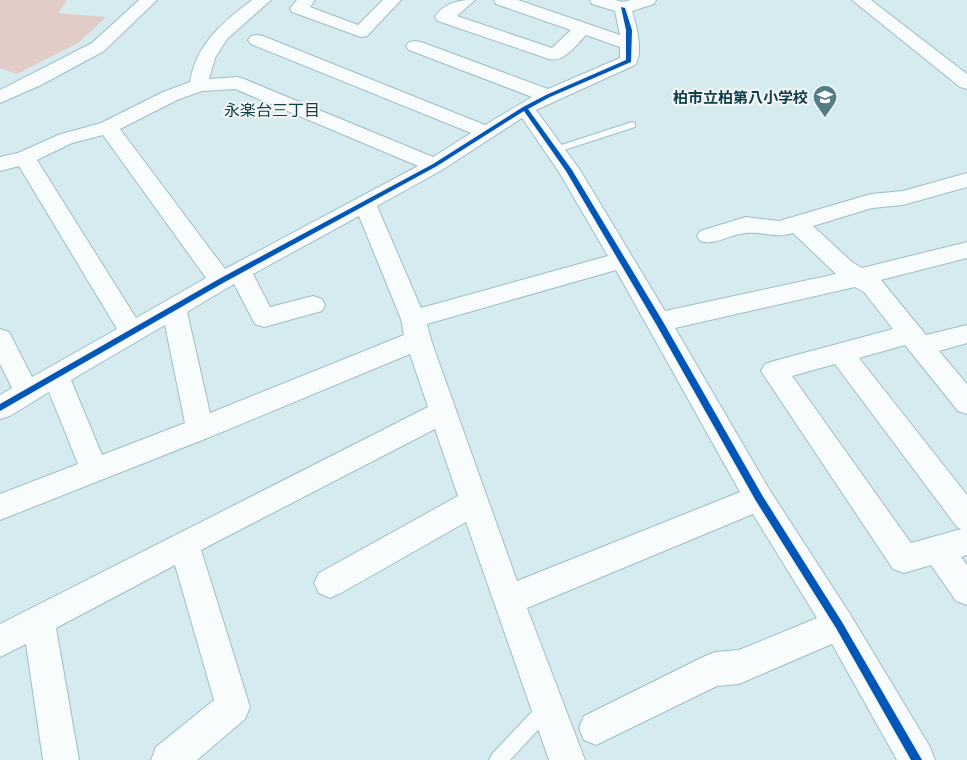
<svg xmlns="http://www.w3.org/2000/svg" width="967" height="760" font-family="'Libre Baskerville','Noto Sans JP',serif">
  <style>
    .green { fill: #e2ccc7 }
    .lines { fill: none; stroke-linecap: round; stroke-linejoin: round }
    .service-casing { stroke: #9dbec5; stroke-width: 2 }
    .minor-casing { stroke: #9dbec5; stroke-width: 2 }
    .service { fill: #f9fcfd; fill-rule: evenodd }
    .minor { fill: #f9fcfd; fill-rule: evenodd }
    .cycleway-casing { stroke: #f6f6f6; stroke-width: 3 }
    .cycleway { fill: #0057b8; fill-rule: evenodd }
    .labels { text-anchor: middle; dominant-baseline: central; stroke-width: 4; stroke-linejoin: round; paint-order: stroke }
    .far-poi-label { font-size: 15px; font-weight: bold; fill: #0d404a; stroke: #f6f6f6; text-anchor: end }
    .far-neighbourhood-label { font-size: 16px; fill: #0d404a; stroke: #f6f6f6 }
  </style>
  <rect width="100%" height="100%" fill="#d5ebf0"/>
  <path class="green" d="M 0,0 L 67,0 L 58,13 L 106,17 L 78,43 L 17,74 L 0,68 Z"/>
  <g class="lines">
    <defs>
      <g id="service">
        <path d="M 632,122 L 635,123 L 635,127 L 558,152 L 552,152 L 550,150 L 552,148 Z"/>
        <path d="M 547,700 L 553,702 L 555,708 L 553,714 L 510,760 L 489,760 L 492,754 L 541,702 Z"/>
      </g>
      <g id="minor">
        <path d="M 139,0 L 157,0 L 104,51 L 41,85 L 0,103 L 0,90 L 92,43 Z"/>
        <path d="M 252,0 L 271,0 L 227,39 L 215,58 L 209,79 L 237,77 L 244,79 L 433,157 L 471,133 L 251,44 L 248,40 L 251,36 L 257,35 L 263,36 L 485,125 L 532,97 L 409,50 L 406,46 L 409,42 L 415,41 L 421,42 L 548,89 L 620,58 L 620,47 L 586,35 C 576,45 564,63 549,59 L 438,21 L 435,17 C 445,2 459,0 475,0 L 457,16 L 552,48 L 571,30 L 496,4 L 494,0 L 518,0 L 620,35 L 615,11 L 592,4 L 590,0 L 615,0 L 623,2 L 631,0 L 656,0 L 654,4 L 632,11 C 636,24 644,53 635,65 L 536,110 L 580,170 L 665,311 L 836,274 L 793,233 C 776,239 762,231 746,233 C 730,234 716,246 700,241 L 697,236 L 700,231 L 746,217 L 779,221 L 871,194 L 903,191 L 967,173 L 967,187 L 903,205 L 872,208 L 813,226 L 852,262 L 862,268 L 967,242 L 967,258 L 881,280 L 926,335 L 967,325 L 967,343 L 939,351 L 967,384 L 967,414 L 958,411 L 905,345 L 859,358 L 967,495 L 967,555 L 961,557 L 967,565 L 967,605 L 956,601 L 931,565 L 904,573 L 893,569 L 761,371 L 765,364 L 774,361 L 893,329 L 864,292 L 855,287 L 675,328 L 769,489 L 850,614 L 930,747 L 935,760 L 897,760 L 832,644 L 739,684 L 717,686 L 596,745 L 584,740 L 579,728 L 584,716 L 703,657 L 715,652 L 739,650 L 817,618 L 753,514 L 527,608 L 585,760 L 549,760 L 466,522 L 341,593 L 330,598 L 319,593 L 314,583 L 319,573 L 458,496 L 435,429 L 201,550 L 250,707 L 245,719 L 197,760 L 151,760 L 156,747 L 214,700 L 175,565 L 56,628 L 79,760 L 43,760 L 26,644 L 0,657 L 0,624 L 428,407 L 410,354 L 210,437 L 0,520 L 0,494 L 78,464 L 49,392 L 10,416 L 0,419 L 0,395 L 12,388 L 0,364 L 0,329 L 9,332 L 32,377 L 117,329 L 19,166 L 0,171 L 0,157 L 18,153 L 58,135 L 101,123 L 163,92 L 190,82 C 196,44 223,22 252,0 ZM 235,89 L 418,166 L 225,269 L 120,129 L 177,100 L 202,91 ZM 522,118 L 559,172 L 608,256 L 421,308 L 377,206 L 442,170 ZM 103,135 L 206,278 L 136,318 L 37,160 L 72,143 ZM 359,216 L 401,319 L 404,335 L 210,413 L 187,312 L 234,284 L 255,324 L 264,327 L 322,311 L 325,305 L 322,299 L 313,296 L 270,307 L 253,274 ZM 616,270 L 740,492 L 517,581 L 431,340 L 427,324 ZM 165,325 L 185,423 L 102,455 L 71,380 ZM 835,364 L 957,527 L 961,529 L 911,543 L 792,376 Z"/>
        <path d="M 297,0 L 315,0 L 310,7 L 358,25 L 383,0 L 401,0 L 367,36 L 361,37 L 292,12 L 290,8 Z"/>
        <path d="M 852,0 L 871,0 L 967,74 L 967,89 L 960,87 Z"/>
      </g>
    </defs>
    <use href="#service" class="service-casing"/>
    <use href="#minor" class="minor-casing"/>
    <use href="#service" class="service"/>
    <use href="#minor" class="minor"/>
    <defs>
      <path id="cycleway" d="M 621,7 L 625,8 L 632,30 L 631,62 L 550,97 L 528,109 L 572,170 L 662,320 L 762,495 L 842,622 L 922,760 L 911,760 L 836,628 L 756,501 L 656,324 L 566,171 L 524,111 L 437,166 L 223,283 L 0,411 L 0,404 L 219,279 L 433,164 L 523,107 L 546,95 L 626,60 L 626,30 Z"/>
    </defs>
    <use href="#cycleway" class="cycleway-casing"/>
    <use href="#cycleway" class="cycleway"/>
  </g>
  <defs>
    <symbol id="school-pin" viewBox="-11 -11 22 30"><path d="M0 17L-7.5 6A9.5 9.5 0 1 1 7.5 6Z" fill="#537c84" stroke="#f6f6f6"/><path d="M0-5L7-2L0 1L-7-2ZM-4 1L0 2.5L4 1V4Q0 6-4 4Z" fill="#fff"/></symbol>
  </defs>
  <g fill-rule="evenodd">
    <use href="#school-pin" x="811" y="83" width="28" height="38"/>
  </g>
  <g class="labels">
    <g class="far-poi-label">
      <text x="808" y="97">柏市立柏第八小学校</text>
    </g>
    <g class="far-neighbourhood-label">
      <text x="272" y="110">永楽台三丁目</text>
    </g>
  </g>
</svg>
